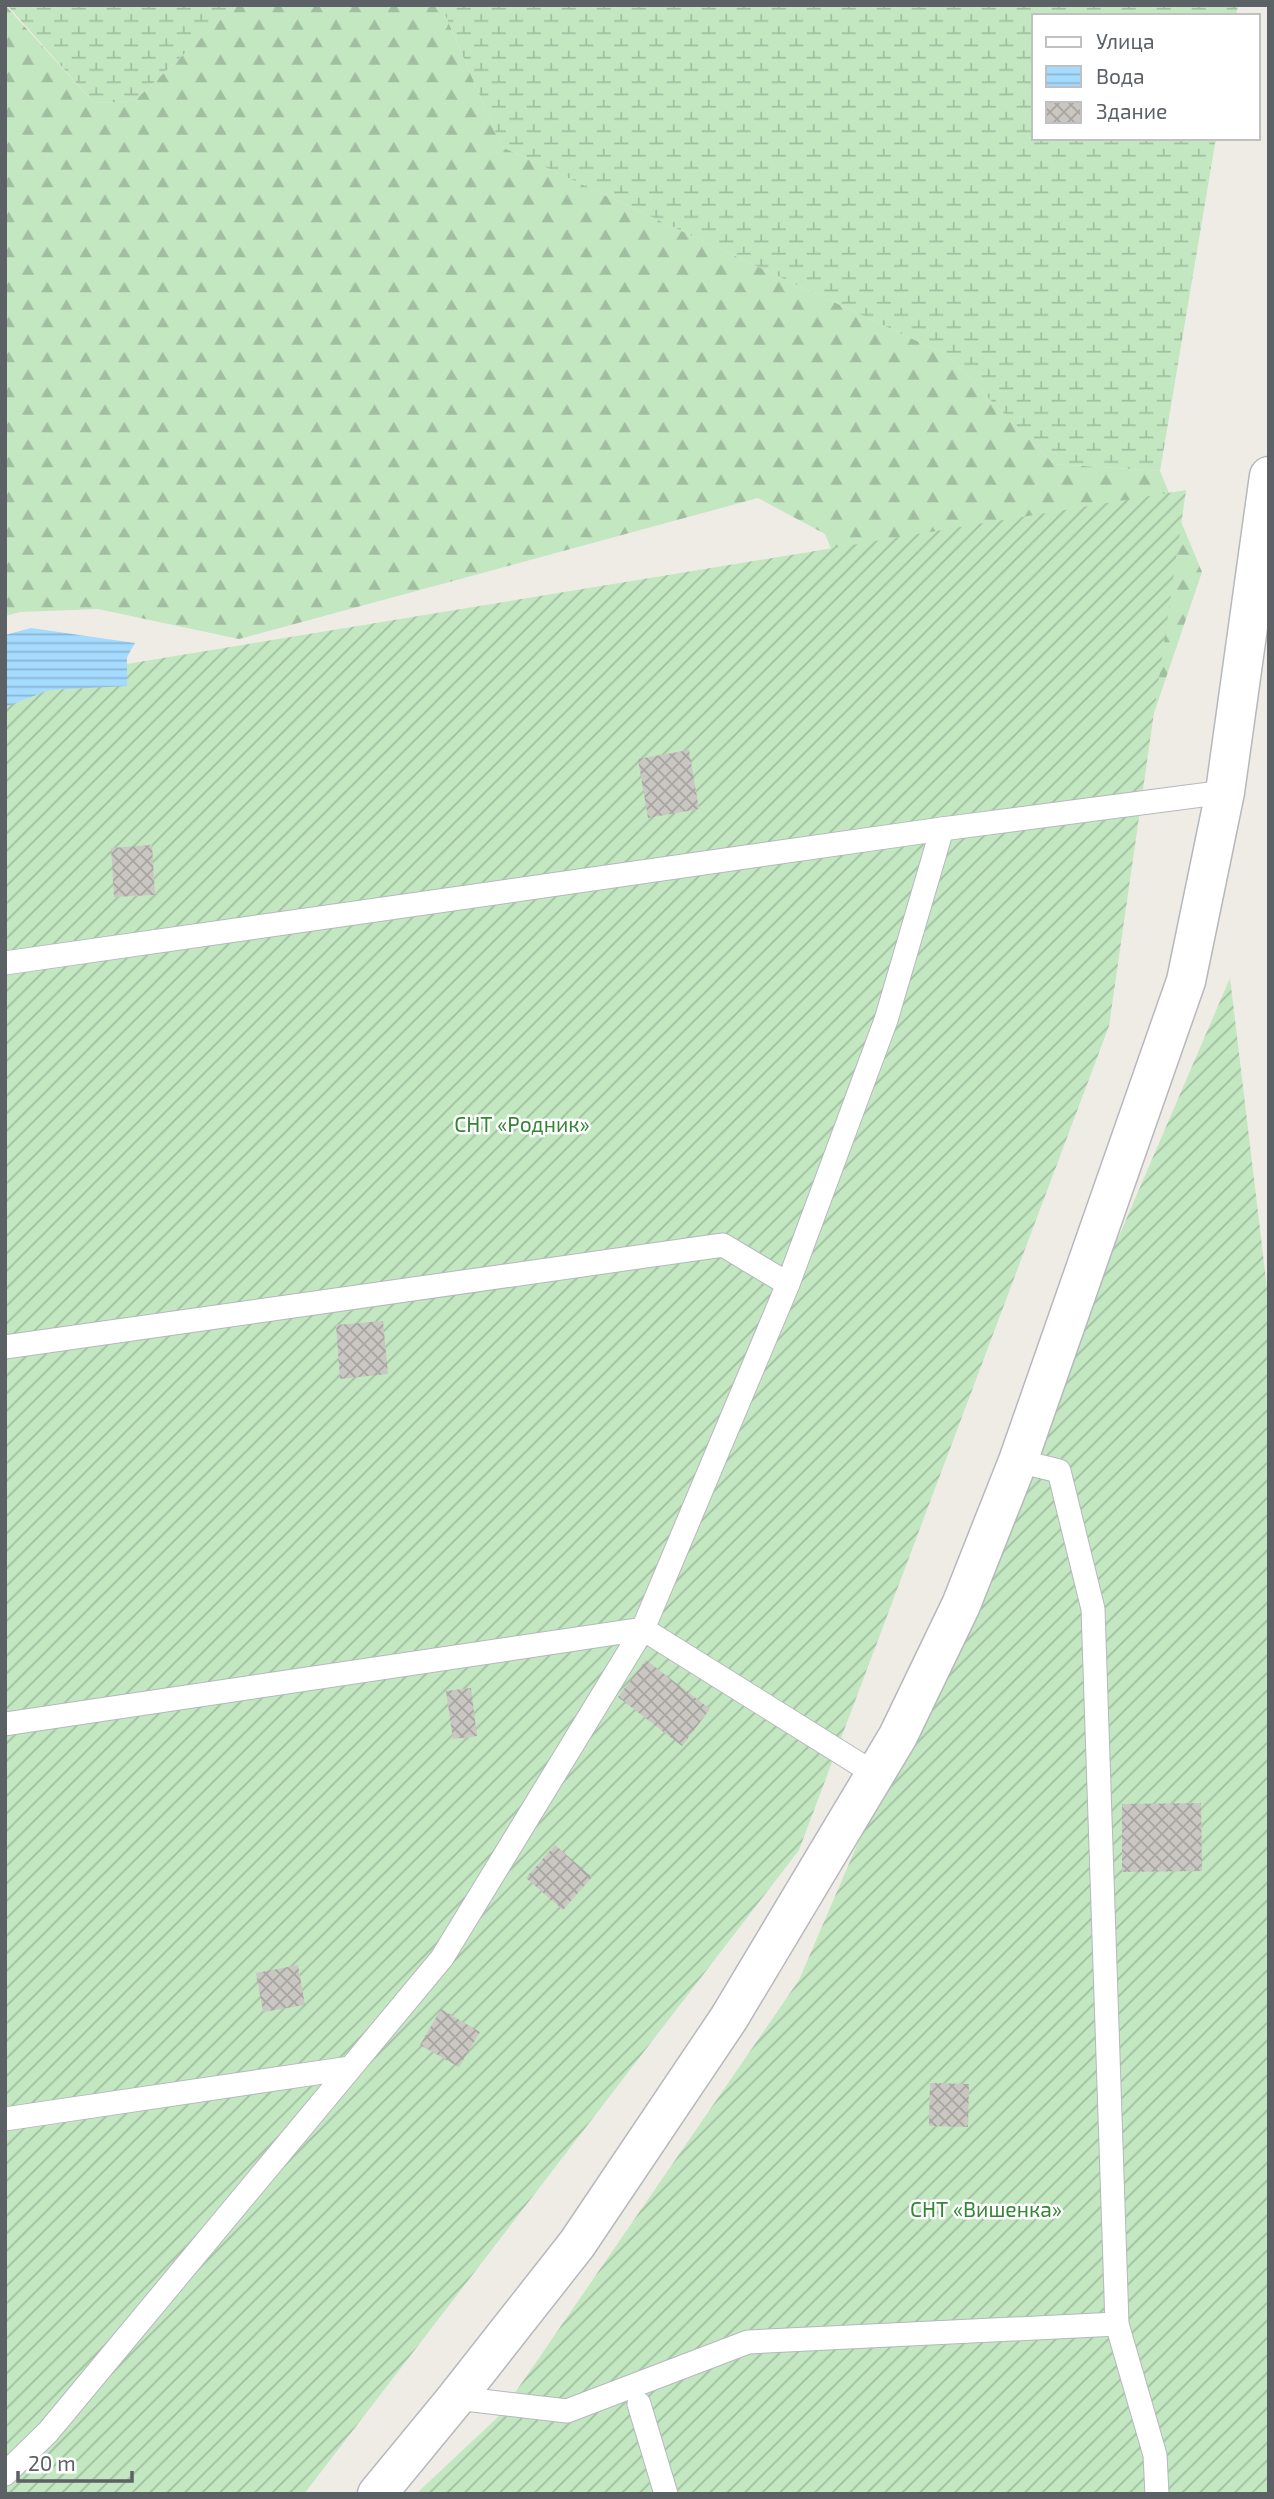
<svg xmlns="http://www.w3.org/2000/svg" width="1274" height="2499" font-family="'Exo 2',sans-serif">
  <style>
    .forest { fill: url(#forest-firs) }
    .wetland { fill: url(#wetland-marsh) }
    .garden { fill: url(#garden-furrows) }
    .water { fill: url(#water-rules) }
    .building { fill: url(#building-cross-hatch) }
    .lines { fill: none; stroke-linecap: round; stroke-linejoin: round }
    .service-casing { stroke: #b5b8bc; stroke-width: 25 }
    .tertiary-casing { stroke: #b5b8bc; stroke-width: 41 }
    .service { stroke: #fff; stroke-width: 23 }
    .tertiary { stroke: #fff; stroke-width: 38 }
    .labels { text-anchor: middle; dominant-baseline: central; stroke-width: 5; stroke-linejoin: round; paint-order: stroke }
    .park-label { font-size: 21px; fill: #348535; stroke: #fff }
  </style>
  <defs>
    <pattern id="forest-firs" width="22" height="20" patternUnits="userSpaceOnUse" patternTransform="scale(1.75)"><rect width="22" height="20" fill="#c2e7c1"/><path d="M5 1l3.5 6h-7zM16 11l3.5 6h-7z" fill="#a1bfa0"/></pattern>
    <pattern id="wetland-marsh" width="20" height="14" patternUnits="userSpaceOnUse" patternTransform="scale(1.75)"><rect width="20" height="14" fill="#c2e7c1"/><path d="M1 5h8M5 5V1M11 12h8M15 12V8" fill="none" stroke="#a1bfa0"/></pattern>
    <pattern id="garden-furrows" width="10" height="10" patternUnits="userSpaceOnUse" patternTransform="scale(1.75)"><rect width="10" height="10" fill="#c2e7c1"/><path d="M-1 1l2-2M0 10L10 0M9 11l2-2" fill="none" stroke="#a1bfa0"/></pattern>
    <pattern id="water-rules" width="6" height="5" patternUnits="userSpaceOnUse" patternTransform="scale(1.75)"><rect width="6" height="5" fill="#a5dbff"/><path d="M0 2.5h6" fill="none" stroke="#8ab5d2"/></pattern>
    <pattern id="building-cross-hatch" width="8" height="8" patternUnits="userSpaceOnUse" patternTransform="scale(1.75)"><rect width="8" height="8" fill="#cac7c2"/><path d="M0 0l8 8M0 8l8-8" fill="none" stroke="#a7a5a1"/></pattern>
  </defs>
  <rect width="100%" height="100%" fill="#efece5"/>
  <path class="forest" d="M 5,5 L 94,103 L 134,101 L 236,5 L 441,5 L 502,147 L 945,354 L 1054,464 L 1160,471 L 1202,572 L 1152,719 L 905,724 L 825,534 L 758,498 L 239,639 L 98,609 L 20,612 L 5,616 Z"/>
  <g class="wetland">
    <path d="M 7,5 L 236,5 L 134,101 L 94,103 Z"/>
    <path d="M 441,5 L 1238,5 L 1236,16 L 1034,16 L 1034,138 L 1216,138 L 1160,471 L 1054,464 L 945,354 L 502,147 Z"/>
  </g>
  <g class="garden">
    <path d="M 1186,490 L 1109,1026 L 799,1850 L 304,2494 L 5,2494 L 5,684 Z"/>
    <path d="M 1230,978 L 1269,1305 L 1269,2494 L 416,2494 L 499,2416 L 799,1980 Z"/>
  </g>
  <path class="water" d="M 31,628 L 135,643 L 127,657 L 127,686 L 49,690 L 5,707 L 5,635 Z"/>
  <g class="building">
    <path d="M 689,750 L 699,809 L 648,818 L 638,759 Z"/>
    <path d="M 152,845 L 155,895 L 114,897 L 111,848 Z"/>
    <path d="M 383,1321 L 388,1374 L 340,1379 L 336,1325 Z"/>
    <path d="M 646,1660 L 710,1709 L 682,1746 L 618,1697 Z"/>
    <path d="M 471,1688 L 477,1736 L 453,1739 L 446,1691 Z"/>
    <path d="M 1201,1803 L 1202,1871 L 1122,1872 L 1122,1804 Z"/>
    <path d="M 555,1845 L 592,1877 L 563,1910 L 526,1878 Z"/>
    <path d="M 298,1965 L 305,2005 L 263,2012 L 256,1973 Z"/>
    <path d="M 441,2009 L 480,2032 L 459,2067 L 420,2045 Z"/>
    <path d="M 930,2083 L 969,2084 L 968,2127 L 929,2126 Z"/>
  </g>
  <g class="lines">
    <defs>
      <g id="service">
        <path d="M 5,963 L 942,829 L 1225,792"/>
        <path d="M 5,1347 L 723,1245 L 788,1284"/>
        <path d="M 1018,1461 L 1059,1471 L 1093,1609 L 1117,2324 L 1155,2455 L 1157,2494"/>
        <path d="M 5,1724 L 643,1629 L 875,1774"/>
        <path d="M 5,2119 L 350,2068"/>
        <path d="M 456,2398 L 567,2411 L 748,2342 L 1117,2324"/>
        <path d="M 639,2404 L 666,2494"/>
        <path d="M 5,2474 L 48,2432 L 442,1958 L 643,1629 L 788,1284 L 886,1020 L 942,829"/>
      </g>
      <path id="tertiary" d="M 377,2494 L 456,2398 L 577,2244 L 729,2018 L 898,1736 L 961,1605 L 1018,1461 L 1186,981 L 1225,792 L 1269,476"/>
    </defs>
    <use href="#service" class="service-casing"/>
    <use href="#tertiary" class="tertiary-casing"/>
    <use href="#service" class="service"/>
    <use href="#tertiary" class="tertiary"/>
  </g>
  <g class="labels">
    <g class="park-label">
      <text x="522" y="1123">СНТ «Родник»</text>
      <text x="986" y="2208">СНТ «Вишенка»</text>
    </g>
  </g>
  <rect width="1274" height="2499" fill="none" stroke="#5c6165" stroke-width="14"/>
  <rect x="1032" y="14" width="228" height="126" fill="#ffffff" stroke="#bec0c1" stroke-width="2"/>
  <rect x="1046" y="37" width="35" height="10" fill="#ffffff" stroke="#bec0c1" stroke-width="2"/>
  <text x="1096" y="49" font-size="21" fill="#5c6165">Улица</text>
  <rect x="1046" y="66" width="35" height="21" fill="url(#water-rules)" stroke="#bec0c1" stroke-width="2"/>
  <text x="1096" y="84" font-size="21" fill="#5c6165">Вода</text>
  <rect x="1046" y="102" width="35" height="21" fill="url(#building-cross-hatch)" stroke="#bec0c1" stroke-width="2"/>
  <text x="1096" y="119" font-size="21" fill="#5c6165">Здание</text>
  <path d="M18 2471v10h114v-10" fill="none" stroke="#5c6165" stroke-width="3.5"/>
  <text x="28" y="2471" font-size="21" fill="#5c6165" stroke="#ffffff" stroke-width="5" paint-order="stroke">20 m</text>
</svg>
